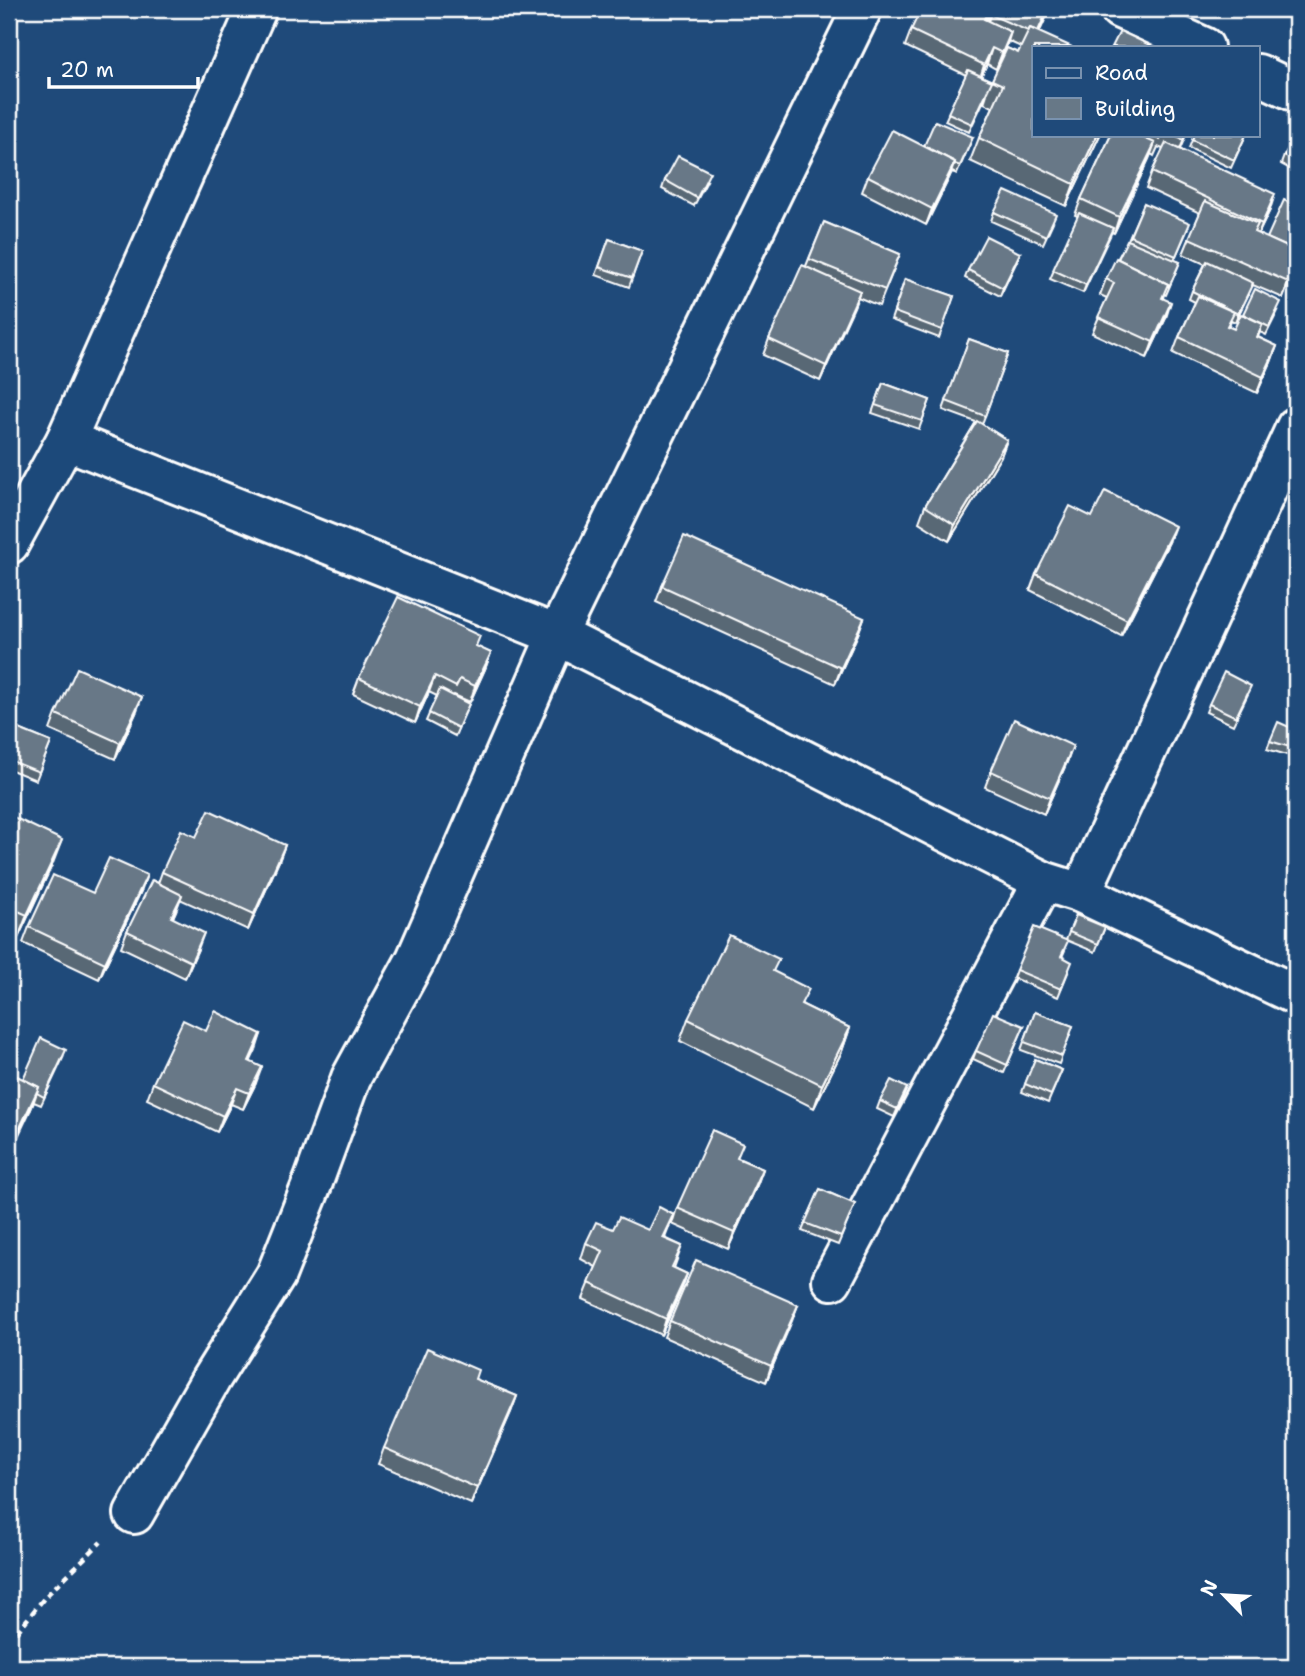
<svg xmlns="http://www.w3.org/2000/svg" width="1305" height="1676" font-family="'Shantell Sans',sans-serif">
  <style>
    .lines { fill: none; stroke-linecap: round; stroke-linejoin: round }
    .street-casing { stroke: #fff; stroke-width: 44 }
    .path { stroke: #fff; stroke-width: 4.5; stroke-dasharray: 7 5; stroke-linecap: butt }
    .street { stroke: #1f4a7a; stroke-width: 38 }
    .wall { fill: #596774; stroke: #fff; stroke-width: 2; fill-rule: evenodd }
    .shaded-wall { fill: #48545e; stroke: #fff; stroke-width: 2 }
    .building { fill: #677887; stroke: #fff; stroke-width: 2 }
  </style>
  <rect width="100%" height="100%" fill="#1f4a7a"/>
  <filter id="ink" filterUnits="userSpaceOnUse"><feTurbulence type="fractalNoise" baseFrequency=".0143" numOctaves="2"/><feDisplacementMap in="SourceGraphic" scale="14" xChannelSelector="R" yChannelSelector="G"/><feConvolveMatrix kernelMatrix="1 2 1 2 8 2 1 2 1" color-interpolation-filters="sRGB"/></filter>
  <g filter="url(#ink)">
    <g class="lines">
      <defs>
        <g id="street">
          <path d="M 1120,9 L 1204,47"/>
          <path d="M 1258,74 L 1296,92"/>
          <path d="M 66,440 L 557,635 L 1043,881 L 1081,893 L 1296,995"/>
          <path d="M 9,544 L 66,440 L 257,9"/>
          <path d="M 1081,893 L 1296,427"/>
          <path d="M 832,1280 L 1043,881"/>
          <path d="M 134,1514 L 211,1379 L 276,1275 L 313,1182 L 351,1078 L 416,959 L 557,635 L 862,9"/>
        </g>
      </defs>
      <use href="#street" class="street-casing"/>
      <path class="path" d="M 9,1642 L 45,1597 L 101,1542"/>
      <use href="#street" class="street"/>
    </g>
    <g class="wall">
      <path d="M 991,9 L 986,20 L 988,21 L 993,9 L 1050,9 L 1039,32 L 1034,135 L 1100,135 L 1066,206 L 970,161 L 979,138 L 993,107 L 984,103 L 987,94 L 969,132 L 945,121 L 966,75 L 905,46 L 911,30 ZM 1008,41 L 1021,47 L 1018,53 L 1007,48 L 992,81 L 981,76 L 987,64 L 996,69 Z"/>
      <path d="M 1296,133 L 1296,172 L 1281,164 L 1284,156 Z"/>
      <path d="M 1111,135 L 1186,135 L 1180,149 L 1270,210 L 1258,234 L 1296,267 L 1283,298 L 1253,285 L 1235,322 L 1231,320 L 1229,326 L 1234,329 L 1243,315 L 1278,311 L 1266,335 L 1260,332 L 1258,337 L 1277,346 L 1271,362 L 1257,393 L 1173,353 L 1179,337 L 1195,302 L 1189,299 L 1192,291 L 1205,264 L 1183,254 L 1200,213 L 1146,188 L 1152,172 L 1163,149 L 1158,147 L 1154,156 L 1151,154 L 1114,233 L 1111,232 L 1083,293 L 1050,279 L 1078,216 L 1075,215 L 1081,199 Z"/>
      <path d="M 1194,135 L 1246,135 L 1231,168 L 1189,148 Z"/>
      <path d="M 973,137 L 957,174 L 952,172 L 926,225 L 862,192 L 868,176 L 924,146 Z"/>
      <path d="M 665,180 L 707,181 L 694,206 L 662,189 Z"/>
      <path d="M 1144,203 L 1187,231 L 1174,260 L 1180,262 L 1166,295 L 1164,294 L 1163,298 L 1166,318 L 1147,358 L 1092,333 L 1107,298 L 1100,295 L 1106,279 L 1128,240 Z"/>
      <path d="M 994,212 L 1053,222 L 1043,244 L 991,221 Z"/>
      <path d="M 824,222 L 900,254 L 879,306 L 858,297 L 820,381 L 763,355 L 769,339 L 806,266 Z"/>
      <path d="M 609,239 L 642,251 L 629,287 L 596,275 Z"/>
      <path d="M 1020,253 L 1000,296 L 965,278 L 968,270 Z"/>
      <path d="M 905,279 L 954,296 L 939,338 L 891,320 Z"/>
      <path d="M 969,339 L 1008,353 L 982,424 L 1007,440 L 1001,456 L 949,541 L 919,522 L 925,506 L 976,422 L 943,410 Z"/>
      <path d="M 883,383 L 930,400 L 919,429 L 872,413 Z"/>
      <path d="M 1169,542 L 1121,636 L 1030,590 L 1036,574 Z"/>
      <path d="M 662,586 L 864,618 L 858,634 L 835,684 L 656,602 Z"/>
      <path d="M 477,647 L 491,653 L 485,669 L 470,702 L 454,695 L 453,696 L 469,704 L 455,736 L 426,721 L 437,696 L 429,692 L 415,723 L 353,694 L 359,678 Z"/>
      <path d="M 1248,694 L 1233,725 L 1206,712 L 1209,704 Z"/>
      <path d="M 136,713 L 115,759 L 50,730 L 56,714 Z"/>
      <path d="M 9,725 L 51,742 L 36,780 L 9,769 Z"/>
      <path d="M 1296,733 L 1287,755 L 1267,749 L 1270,741 Z"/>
      <path d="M 1073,746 L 1067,762 L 1044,814 L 985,787 L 991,771 Z"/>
      <path d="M 9,815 L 53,863 L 18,938 L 9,934 Z"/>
      <path d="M 196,837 L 285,845 L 279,861 L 248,930 L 180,899 L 173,918 L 198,949 L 185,978 L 121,947 L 127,931 L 158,883 L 162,872 Z"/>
      <path d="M 141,891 L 99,979 L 23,943 L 29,927 L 93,893 Z"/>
      <path d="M 1076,915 L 1105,927 L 1095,952 L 1066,940 Z"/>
      <path d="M 1065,950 L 1062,957 L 1069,970 L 1058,997 L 1013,978 L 1016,970 Z"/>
      <path d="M 774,972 L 803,1005 L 850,1028 L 842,1051 L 814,1108 L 680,1041 L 688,1019 Z"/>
      <path d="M 1035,1012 L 1073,1026 L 1059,1064 L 1021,1050 Z"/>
      <path d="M 1024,1026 L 1004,1073 L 973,1059 L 976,1051 Z"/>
      <path d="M 206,1031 L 261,1034 L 250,1061 L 256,1083 L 243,1109 L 231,1104 L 217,1132 L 147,1099 L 153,1083 Z"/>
      <path d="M 63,1058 L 41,1105 L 34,1102 L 31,1109 L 23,1079 Z"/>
      <path d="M 1035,1059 L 1062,1070 L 1048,1103 L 1022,1092 Z"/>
      <path d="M 907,1088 L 894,1117 L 877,1109 L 880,1101 Z"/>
      <path d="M 738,1158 L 763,1169 L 757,1185 L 728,1249 L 672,1224 L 677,1208 Z"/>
      <path d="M 820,1189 L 855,1204 L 838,1245 L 802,1231 Z"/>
      <path d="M 674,1215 L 665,1238 L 682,1246 L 674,1268 L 687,1274 L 681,1290 L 661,1335 L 583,1299 L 596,1267 L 581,1259 L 586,1243 L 648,1230 Z"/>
      <path d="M 798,1305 L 766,1382 L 664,1337 L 670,1321 Z"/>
      <path d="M 475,1379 L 517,1396 L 511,1412 L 471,1504 L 378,1464 L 384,1448 Z"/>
    </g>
    <g class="shaded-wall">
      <path d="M 989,9 L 991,9 L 978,35 L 984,19 Z"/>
      <path d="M 1048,9 L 1050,9 L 1031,51 L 1036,35 Z"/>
      <path d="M 1011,32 L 1006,48 L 996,69 L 1002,53 Z"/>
      <path d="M 992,48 L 987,64 L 979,81 L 984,65 Z"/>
      <path d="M 1097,135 L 1100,135 L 1066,206 L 1074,184 Z"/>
      <path d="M 1155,143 L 1149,159 L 1114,233 L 1119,217 Z"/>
      <path d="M 955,162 L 949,178 L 926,225 L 932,209 Z"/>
      <path d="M 1275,194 L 1270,210 L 1256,239 L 1262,224 Z"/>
      <path d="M 1113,228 L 1110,236 L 1083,293 L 1086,285 Z"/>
      <path d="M 1020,253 L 1017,261 L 1000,296 L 1003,288 Z"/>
      <path d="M 1296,265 L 1296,267 L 1283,298 L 1288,282 Z"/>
      <path d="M 1253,283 L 1250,291 L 1235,322 L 1238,314 Z"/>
      <path d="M 860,291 L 854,307 L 820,381 L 826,366 Z"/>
      <path d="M 1171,302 L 1166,318 L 1147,358 L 1153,342 Z"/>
      <path d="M 1277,346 L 1271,362 L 1257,393 L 1263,377 Z"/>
      <path d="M 1007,440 L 1001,456 L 949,541 L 955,525 Z"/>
      <path d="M 1175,526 L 1169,542 L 1121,636 L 1127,620 Z"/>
      <path d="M 864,618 L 858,634 L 835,684 L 841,668 Z"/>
      <path d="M 491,653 L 485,669 L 470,702 L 475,686 Z"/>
      <path d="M 435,676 L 429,692 L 415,723 L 420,707 Z"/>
      <path d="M 142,697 L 136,713 L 115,759 L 120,743 Z"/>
      <path d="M 1073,746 L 1067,762 L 1044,814 L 1050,798 Z"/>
      <path d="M 62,840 L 53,863 L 18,938 L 27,915 Z"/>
      <path d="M 285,845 L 279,861 L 248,930 L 254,914 Z"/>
      <path d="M 147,875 L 141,891 L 99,979 L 105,963 Z"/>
      <path d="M 182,895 L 176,911 L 165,933 L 171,917 Z"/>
      <path d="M 204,933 L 198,949 L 185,978 L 191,962 Z"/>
      <path d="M 850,1028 L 842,1051 L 814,1108 L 822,1085 Z"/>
      <path d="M 261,1034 L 256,1050 L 243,1077 L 249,1061 Z"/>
      <path d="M 262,1067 L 256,1083 L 243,1109 L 249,1093 Z"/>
      <path d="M 39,1087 L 31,1109 L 9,1156 L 9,1151 Z"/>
      <path d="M 237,1088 L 231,1104 L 217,1132 L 223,1116 Z"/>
      <path d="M 763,1169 L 757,1185 L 728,1249 L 734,1233 Z"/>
      <path d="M 687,1274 L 681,1290 L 661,1335 L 666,1319 Z"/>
      <path d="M 798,1305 L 792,1321 L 766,1382 L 771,1366 Z"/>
      <path d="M 517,1396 L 511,1412 L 471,1504 L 477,1488 Z"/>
    </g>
    <g class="building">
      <path d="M 921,9 L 989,9 L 984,19 L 1011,32 L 1002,53 L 992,48 L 984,65 L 911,30 Z"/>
      <path d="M 993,9 L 1048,9 L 1038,31 L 1030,28 L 1028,31 L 991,15 Z"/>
      <path d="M 1030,28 L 1072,47 L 1034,47 L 1034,135 L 1097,135 L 1074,184 L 979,138 L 1003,85 L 992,80 L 1007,48 L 1018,53 Z"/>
      <path d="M 1120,31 L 1154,47 L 1112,47 Z"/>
      <path d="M 968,70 L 992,81 L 972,124 L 948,113 Z"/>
      <path d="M 935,121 L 973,137 L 960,166 L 955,164 L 955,162 L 924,146 Z"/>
      <path d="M 892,130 L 955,162 L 932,209 L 868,176 Z"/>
      <path d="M 1296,133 L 1296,162 L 1284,156 Z"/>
      <path d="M 1111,135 L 1137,135 L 1155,143 L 1119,217 L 1081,199 Z"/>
      <path d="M 1149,135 L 1162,135 L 1160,140 Z"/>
      <path d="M 1172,135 L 1185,135 L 1183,140 Z"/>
      <path d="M 1194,135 L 1246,135 L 1234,160 L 1192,140 Z"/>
      <path d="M 1166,143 L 1275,194 L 1262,224 L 1152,172 Z"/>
      <path d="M 678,156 L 710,172 L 697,198 L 665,180 Z"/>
      <path d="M 1005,191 L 1056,214 L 1046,236 L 994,212 Z"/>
      <path d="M 1284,200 L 1296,206 L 1296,251 L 1267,238 Z"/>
      <path d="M 1205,201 L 1258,224 L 1254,232 L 1296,251 L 1296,265 L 1288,282 L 1189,238 Z"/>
      <path d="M 1144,203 L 1190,223 L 1176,256 L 1130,236 Z"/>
      <path d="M 1079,213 L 1113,228 L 1086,285 L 1053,270 Z"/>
      <path d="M 824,222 L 900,254 L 885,290 L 809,259 Z"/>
      <path d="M 986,236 L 1020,253 L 1003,288 L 968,270 Z"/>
      <path d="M 609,239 L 642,251 L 632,278 L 599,267 Z"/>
      <path d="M 1127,240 L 1180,262 L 1169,287 L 1167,286 L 1168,284 L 1118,259 Z"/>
      <path d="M 1116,258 L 1168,284 L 1162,298 L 1171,302 L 1153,342 L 1098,317 L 1114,283 L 1106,279 Z"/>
      <path d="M 1207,261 L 1253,283 L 1238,314 L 1192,291 Z"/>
      <path d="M 802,265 L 860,291 L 826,366 L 769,339 Z"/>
      <path d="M 905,279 L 954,296 L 942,330 L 894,312 Z"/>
      <path d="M 1255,289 L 1281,302 L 1269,327 L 1243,314 Z"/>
      <path d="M 1198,296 L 1234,312 L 1227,326 L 1234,329 L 1241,314 L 1263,324 L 1257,337 L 1277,346 L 1263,377 L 1179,337 Z"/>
      <path d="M 969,339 L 1008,353 L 985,416 L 946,401 Z"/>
      <path d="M 883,383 L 930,400 L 922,421 L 875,405 Z"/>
      <path d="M 977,421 L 1007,440 L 955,525 L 925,506 Z"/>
      <path d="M 1105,491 L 1175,526 L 1127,620 L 1036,574 L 1070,506 L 1092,517 Z"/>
      <path d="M 684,536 L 864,618 L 841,668 L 662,586 Z"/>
      <path d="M 398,597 L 480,636 L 476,646 L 491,653 L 475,686 L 460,679 L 456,687 L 435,676 L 420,707 L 359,678 Z"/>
      <path d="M 77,668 L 142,697 L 120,743 L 56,714 Z"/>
      <path d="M 1224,672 L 1251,686 L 1236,717 L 1209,704 Z"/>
      <path d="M 440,689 L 469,704 L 458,728 L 429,713 Z"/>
      <path d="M 1014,719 L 1073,746 L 1050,798 L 991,771 Z"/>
      <path d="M 1278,722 L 1296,730 L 1290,747 L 1270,741 Z"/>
      <path d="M 9,725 L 51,742 L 39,772 L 9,760 Z"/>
      <path d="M 209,810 L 285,845 L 254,914 L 162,872 L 181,830 L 196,837 Z"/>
      <path d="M 9,815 L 62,840 L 27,915 L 9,907 Z"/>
      <path d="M 109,858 L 147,875 L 105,963 L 29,927 L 53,875 L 93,893 Z"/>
      <path d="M 152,880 L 182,895 L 171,917 L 204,933 L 191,962 L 127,931 Z"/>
      <path d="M 1076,915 L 1105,927 L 1098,944 L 1069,932 Z"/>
      <path d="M 1034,927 L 1068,941 L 1061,956 L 1072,962 L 1061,989 L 1016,970 Z"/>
      <path d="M 729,935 L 779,959 L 773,971 L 809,989 L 801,1004 L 850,1028 L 822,1085 L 688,1019 Z"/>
      <path d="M 215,1011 L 261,1034 L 249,1061 L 262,1067 L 249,1093 L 237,1088 L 223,1116 L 153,1083 L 183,1020 L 206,1031 Z"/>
      <path d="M 1035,1012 L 1073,1026 L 1062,1056 L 1024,1042 Z"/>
      <path d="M 993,1013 L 1024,1026 L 1007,1065 L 976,1051 Z"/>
      <path d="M 41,1038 L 66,1050 L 44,1097 L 37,1093 L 39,1087 L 23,1079 Z"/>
      <path d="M 1035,1059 L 1062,1070 L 1051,1095 L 1025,1084 Z"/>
      <path d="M 9,1072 L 39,1087 L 9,1151 Z"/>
      <path d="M 891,1080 L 907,1088 L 897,1109 L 880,1101 Z"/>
      <path d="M 712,1130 L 743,1144 L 737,1158 L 763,1169 L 734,1233 L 677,1208 Z"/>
      <path d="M 820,1189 L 855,1204 L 841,1237 L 805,1223 Z"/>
      <path d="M 659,1207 L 674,1215 L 663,1238 L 682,1246 L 672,1267 L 687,1274 L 666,1319 L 589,1283 L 603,1251 L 586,1243 L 596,1222 L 613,1229 L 619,1217 L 648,1230 Z"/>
      <path d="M 696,1260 L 798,1305 L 771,1366 L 670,1321 Z"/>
      <path d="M 427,1348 L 478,1370 L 475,1379 L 517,1396 L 477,1488 L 384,1448 Z"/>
    </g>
  </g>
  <rect width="1305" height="1676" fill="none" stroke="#1f4a7a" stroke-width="35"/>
  <rect x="18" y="18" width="1270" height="1641" fill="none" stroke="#fff" stroke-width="2.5" filter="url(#ink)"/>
  <rect x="1032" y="46" width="228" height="91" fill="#1f4a7a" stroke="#7992af" stroke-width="2"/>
  <rect x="1046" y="68" width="35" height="10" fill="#1f4a7a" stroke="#7992af" stroke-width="2"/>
  <text x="1095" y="80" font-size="21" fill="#ffffff">Road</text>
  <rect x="1046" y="98" width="35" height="21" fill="#677887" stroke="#7992af" stroke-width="2"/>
  <text x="1095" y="116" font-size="21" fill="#ffffff">Building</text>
  <g transform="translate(1224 1595) rotate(295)" stroke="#1f4a7a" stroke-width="5" paint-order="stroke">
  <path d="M0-5L12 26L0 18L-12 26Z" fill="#ffffff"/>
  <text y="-10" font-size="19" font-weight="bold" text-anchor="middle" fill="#ffffff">N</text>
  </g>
  <path d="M49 77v10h149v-10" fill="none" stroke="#ffffff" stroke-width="3.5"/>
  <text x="60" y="77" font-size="21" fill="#ffffff" stroke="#1f4a7a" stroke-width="5" paint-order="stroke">20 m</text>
</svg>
